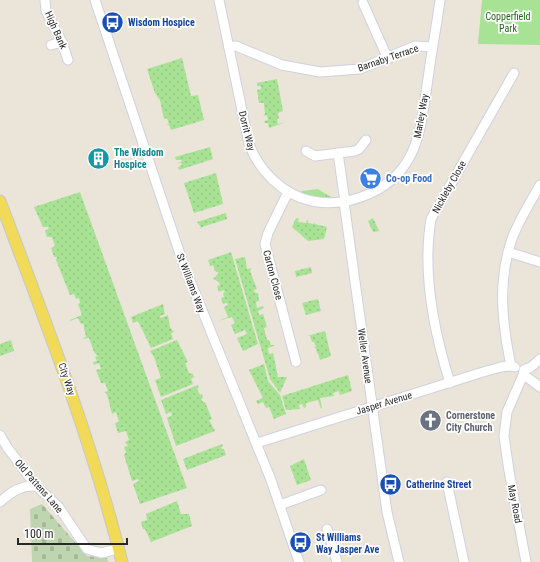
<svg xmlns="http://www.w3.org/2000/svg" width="540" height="562" font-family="'Roboto Condensed',sans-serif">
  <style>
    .grass { fill: url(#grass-tufts) }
    .cemetery { fill: url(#cemetery-stones) }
    .park { fill: #a8e295 }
    .garden { fill: url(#garden-dots) }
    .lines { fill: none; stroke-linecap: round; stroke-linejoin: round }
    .minor-casing { stroke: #cfd0e1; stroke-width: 11 }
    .major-casing { stroke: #c7c7c7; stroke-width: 13 }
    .minor { stroke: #fff; stroke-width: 9 }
    .major { stroke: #f1da58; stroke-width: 11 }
    .labels { text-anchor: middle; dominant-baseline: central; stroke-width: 3.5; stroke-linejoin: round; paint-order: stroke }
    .park-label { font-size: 10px; fill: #226419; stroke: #fff }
    .transit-label { font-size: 10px; font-weight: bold; fill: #164399; stroke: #fff; text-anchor: start }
    .street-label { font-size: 10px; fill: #282828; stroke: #fff }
    .culture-label { font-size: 10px; font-weight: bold; fill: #0d838f; stroke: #fff; text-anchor: start }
    .shop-label { font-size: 10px; font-weight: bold; fill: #366cbe; stroke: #fff; text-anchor: start }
    .worship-label { font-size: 10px; font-weight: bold; fill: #5b616d; stroke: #fff; text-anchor: start }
  </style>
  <defs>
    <pattern id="grass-tufts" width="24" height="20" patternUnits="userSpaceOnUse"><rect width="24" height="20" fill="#a8e295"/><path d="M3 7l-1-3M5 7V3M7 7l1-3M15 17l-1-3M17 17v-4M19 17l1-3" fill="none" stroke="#91c280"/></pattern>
    <pattern id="cemetery-stones" width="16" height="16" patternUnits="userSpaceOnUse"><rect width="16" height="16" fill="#bfd5b0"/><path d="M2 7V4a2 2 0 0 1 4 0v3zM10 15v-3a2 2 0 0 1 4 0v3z" fill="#a4b797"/></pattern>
    <pattern id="garden-dots" width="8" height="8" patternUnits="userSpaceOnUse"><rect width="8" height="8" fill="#a8e295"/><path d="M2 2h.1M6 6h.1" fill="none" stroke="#91c280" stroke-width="1.8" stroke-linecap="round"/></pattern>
  </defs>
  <rect width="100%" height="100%" fill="#ebe5d9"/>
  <path class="grass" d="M 318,189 L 334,199 L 316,198 L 300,193 L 302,191 Z"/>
  <path class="cemetery" d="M 42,504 L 87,556 L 107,558 L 108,562 L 32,562 L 30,509 Z"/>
  <path class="park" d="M 482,0 L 540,0 L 540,45 L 478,44 Z"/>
  <g class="garden">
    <path d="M 182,58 L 191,96 L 198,95 L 204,120 L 171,130 L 169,125 L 166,125 L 169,124 L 167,118 L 164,119 L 160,100 L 155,93 L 147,69 Z"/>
    <path d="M 277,79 L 283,111 L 278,113 L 279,118 L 277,119 L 278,124 L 286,122 L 269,128 L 268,123 L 265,123 L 264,121 L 268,120 L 267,115 L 263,116 L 265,114 L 264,103 L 259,103 L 257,90 L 261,89 L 261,86 L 257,86 L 257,83 Z"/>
    <path d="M 210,147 L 213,159 L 179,170 L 178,167 L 182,165 L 181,163 L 177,163 L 181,162 L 182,160 L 176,160 L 175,157 Z"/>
    <path d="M 216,173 L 223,204 L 194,213 L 184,183 Z"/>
    <path d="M 80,192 L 187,488 L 140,504 L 133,484 L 139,481 L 138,479 L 132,481 L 124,455 L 126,452 L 124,447 L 128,446 L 125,442 L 129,440 L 126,431 L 118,433 L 115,423 L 119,422 L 116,412 L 112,414 L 107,394 L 104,392 L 108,391 L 105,383 L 101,383 L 96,370 L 101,369 L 99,363 L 94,365 L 93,362 L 97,361 L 95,357 L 98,356 L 94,352 L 89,338 L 82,339 L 86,337 L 83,323 L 81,324 L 78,318 L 70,321 L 70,320 L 82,315 L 78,304 L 80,303 L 79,298 L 76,299 L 74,294 L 70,295 L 56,260 L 57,257 L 54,257 L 51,248 L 55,246 L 52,237 L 47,237 L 45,231 L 48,229 L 49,227 L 43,227 L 34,207 Z"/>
    <path d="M 226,213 L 227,219 L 199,228 L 201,227 L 197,222 Z"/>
    <path d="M 296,218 L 299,219 L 298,222 L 306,223 L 307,220 L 308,220 L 308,223 L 314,224 L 315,222 L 315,224 L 327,227 L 324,239 L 308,241 L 292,227 Z"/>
    <path d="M 373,218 L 379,231 L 373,232 L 368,221 Z"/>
    <path d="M 231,252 L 258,344 L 243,351 L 237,338 L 247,334 L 245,330 L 235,334 L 231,325 L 235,323 L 232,317 L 218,321 L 228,317 L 224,307 L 228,305 L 227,303 L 223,304 L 221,298 L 224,297 L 223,293 L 225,292 L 224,290 L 219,292 L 217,286 L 220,285 L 219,282 L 213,279 L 219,273 L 215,271 L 213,265 L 210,266 L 208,260 Z"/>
    <path d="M 245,257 L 247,269 L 252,268 L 250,271 L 257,289 L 254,290 L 255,293 L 258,293 L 259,301 L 256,302 L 257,308 L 263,306 L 264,308 L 258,311 L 259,315 L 263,314 L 267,327 L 264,328 L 267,340 L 269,340 L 271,345 L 274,345 L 274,346 L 268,348 L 269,354 L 273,353 L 278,377 L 287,377 L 280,393 L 270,379 L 235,259 Z"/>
    <path d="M 311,267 L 312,273 L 296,277 L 295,271 Z"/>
    <path d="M 318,299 L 321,311 L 306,315 L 302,303 Z"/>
    <path d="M 163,304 L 165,314 L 160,316 L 161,318 L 168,315 L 170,327 L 174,332 L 171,333 L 173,339 L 151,348 L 138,321 L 133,323 L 131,317 Z"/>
    <path d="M 325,331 L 331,356 L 320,360 L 318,353 L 314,354 L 317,353 L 316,348 L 313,348 L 316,347 L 314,342 L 312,342 L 310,336 L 307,336 Z"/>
    <path d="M 11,340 L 14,351 L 0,356 L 0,344 Z"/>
    <path d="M 177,340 L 188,362 L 185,363 L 189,373 L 193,374 L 194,377 L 191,379 L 193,384 L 161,397 L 155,380 L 161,378 L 154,357 L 150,351 Z"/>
    <path d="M 264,364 L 268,381 L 280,395 L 286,414 L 274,419 L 269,407 L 266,408 L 263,402 L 258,404 L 256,401 L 263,398 L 249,370 Z"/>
    <path d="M 348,375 L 352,391 L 340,395 L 339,391 L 333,393 L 334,396 L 320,398 L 322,408 L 321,409 L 318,400 L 306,403 L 306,407 L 304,408 L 302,404 L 299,405 L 300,409 L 286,410 L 282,396 Z"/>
    <path d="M 198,385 L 199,387 L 197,389 L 200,395 L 202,394 L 203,398 L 201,399 L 203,402 L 205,402 L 212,419 L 209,420 L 215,431 L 176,446 L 167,418 L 172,415 L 171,412 L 166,414 L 161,400 Z"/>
    <path d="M 222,444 L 223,446 L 221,447 L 222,449 L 224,449 L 226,455 L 187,470 L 183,459 Z"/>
    <path d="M 304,459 L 311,480 L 297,485 L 290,466 Z"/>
    <path d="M 177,501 L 181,514 L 189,514 L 192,526 L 151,542 L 145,529 L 143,529 L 141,522 L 147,520 L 146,514 Z"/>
  </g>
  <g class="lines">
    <defs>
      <g id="minor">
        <path d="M 45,0 L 46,11 L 62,42 L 68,60"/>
        <path d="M 95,0 L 183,263 L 271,480 L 299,562"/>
        <path d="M 219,0 L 249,144 C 259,171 283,195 312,201 C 332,205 352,202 371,193 C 422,169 421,121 429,72 C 432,48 437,24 440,0"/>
        <path d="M 363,3 L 388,59"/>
        <path d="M 51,45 L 62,42"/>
        <path d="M 229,47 L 236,46 L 282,65 L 320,72 L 360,69 L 415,46 L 432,47"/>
        <path d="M 306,151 L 315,156 L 355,151 L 359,149 L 366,140"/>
        <path d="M 338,153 L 345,202"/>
        <path d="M 288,192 L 268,233 L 265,244 L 296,362"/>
        <path d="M 344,202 L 387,512 L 399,562"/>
        <path d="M 508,252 L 540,262"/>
        <path d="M 515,367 L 511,366 C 502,322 497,280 513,236 C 520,219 531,201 540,185"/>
        <path d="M 524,375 L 540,387"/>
        <path d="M 450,383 C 434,332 422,272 431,219 L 514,73"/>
        <path d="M 0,435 L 7,447 L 36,486 L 58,506 L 87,549 L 101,553 L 118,549"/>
        <path d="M 257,443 L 483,372 L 501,367 L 511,366"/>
        <path d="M 447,482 L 464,562"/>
        <path d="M 0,502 C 11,492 21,485 36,486"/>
        <path d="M 280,505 L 321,490"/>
        <path d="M 327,529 L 337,562"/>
        <path d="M 526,562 L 509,471 L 504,436 L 507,412 L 523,375 L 524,370 L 531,367 L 540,359"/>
      </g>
      <path id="major" d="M 0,201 C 45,320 91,438 122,562"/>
    </defs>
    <use href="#minor" class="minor-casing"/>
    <use href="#major" class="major-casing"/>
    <use href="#minor" class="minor"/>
    <use href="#major" class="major"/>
  </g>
  <defs>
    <symbol id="bus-disc" viewBox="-11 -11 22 22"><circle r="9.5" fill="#1a4fb4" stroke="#fff"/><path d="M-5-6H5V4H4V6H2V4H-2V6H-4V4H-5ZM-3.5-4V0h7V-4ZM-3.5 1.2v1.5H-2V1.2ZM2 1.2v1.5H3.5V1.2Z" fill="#fff"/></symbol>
    <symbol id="building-disc" viewBox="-11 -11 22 22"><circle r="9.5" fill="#0f9aa8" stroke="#fff"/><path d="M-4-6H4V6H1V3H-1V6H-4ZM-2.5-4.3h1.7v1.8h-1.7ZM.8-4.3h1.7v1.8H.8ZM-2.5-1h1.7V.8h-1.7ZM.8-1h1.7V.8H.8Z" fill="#fff"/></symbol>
    <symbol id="supermarket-disc" viewBox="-11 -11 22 22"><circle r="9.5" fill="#3f7fe0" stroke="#fff"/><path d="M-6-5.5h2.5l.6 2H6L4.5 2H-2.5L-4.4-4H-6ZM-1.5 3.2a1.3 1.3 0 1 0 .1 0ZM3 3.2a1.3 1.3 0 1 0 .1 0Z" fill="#fff"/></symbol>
    <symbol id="church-disc" viewBox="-11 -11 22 22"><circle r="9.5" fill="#6b7280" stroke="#fff"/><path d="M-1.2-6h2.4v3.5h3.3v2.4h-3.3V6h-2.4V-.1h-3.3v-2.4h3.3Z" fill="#fff"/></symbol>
  </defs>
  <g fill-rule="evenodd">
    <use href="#bus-disc" x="100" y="10" width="25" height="25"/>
    <use href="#building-disc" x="86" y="146" width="25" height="25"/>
    <use href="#supermarket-disc" x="358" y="166" width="25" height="25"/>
    <use href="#church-disc" x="418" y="408" width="25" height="25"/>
    <use href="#bus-disc" x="378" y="472" width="25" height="25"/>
    <use href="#bus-disc" x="288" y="530" width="25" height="25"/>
  </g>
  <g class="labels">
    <g class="park-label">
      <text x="508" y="16">Copperfield<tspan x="508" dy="12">Park</tspan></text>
    </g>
    <g class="transit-label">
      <text x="128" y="22">Wisdom Hospice</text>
      <text x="406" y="484">Catherine Street</text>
      <text x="316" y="537">St Williams<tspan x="316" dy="12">Way Jasper Ave</tspan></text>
    </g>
    <g class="street-label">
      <text transform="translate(56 30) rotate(66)">High Bank</text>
      <text transform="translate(388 58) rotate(-19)">Barnaby Terrace</text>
      <text transform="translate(421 116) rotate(-80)">Marley Way</text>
      <text transform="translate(247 131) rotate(76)">Dorrit Way</text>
      <text transform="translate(449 187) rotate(-61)">Nickleby Close</text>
      <text transform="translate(273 275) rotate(75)">Carton Close</text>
      <text transform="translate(191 283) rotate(69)">St Williams Way</text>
      <text transform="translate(365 356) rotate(82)">Weller Avenue</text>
      <text transform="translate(67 379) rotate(71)">City Way</text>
      <text transform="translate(384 403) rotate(-17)">Jasper Avenue</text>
      <text transform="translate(39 486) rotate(49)">Old Pattens Lane</text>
      <text transform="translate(515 504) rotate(79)">May Road</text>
    </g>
    <g class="culture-label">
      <text x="114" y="152">The Wisdom<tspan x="114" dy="12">Hospice</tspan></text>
    </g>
    <g class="shop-label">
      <text x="386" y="178">Co-op Food</text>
    </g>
    <g class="worship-label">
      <text x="446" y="415">Cornerstone<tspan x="446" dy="12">City Church</tspan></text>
    </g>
  </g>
  <path d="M18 538v6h109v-6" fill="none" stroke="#282828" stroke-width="2"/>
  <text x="24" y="538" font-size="12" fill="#282828" stroke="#ffffff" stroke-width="3" paint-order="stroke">100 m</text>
</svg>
